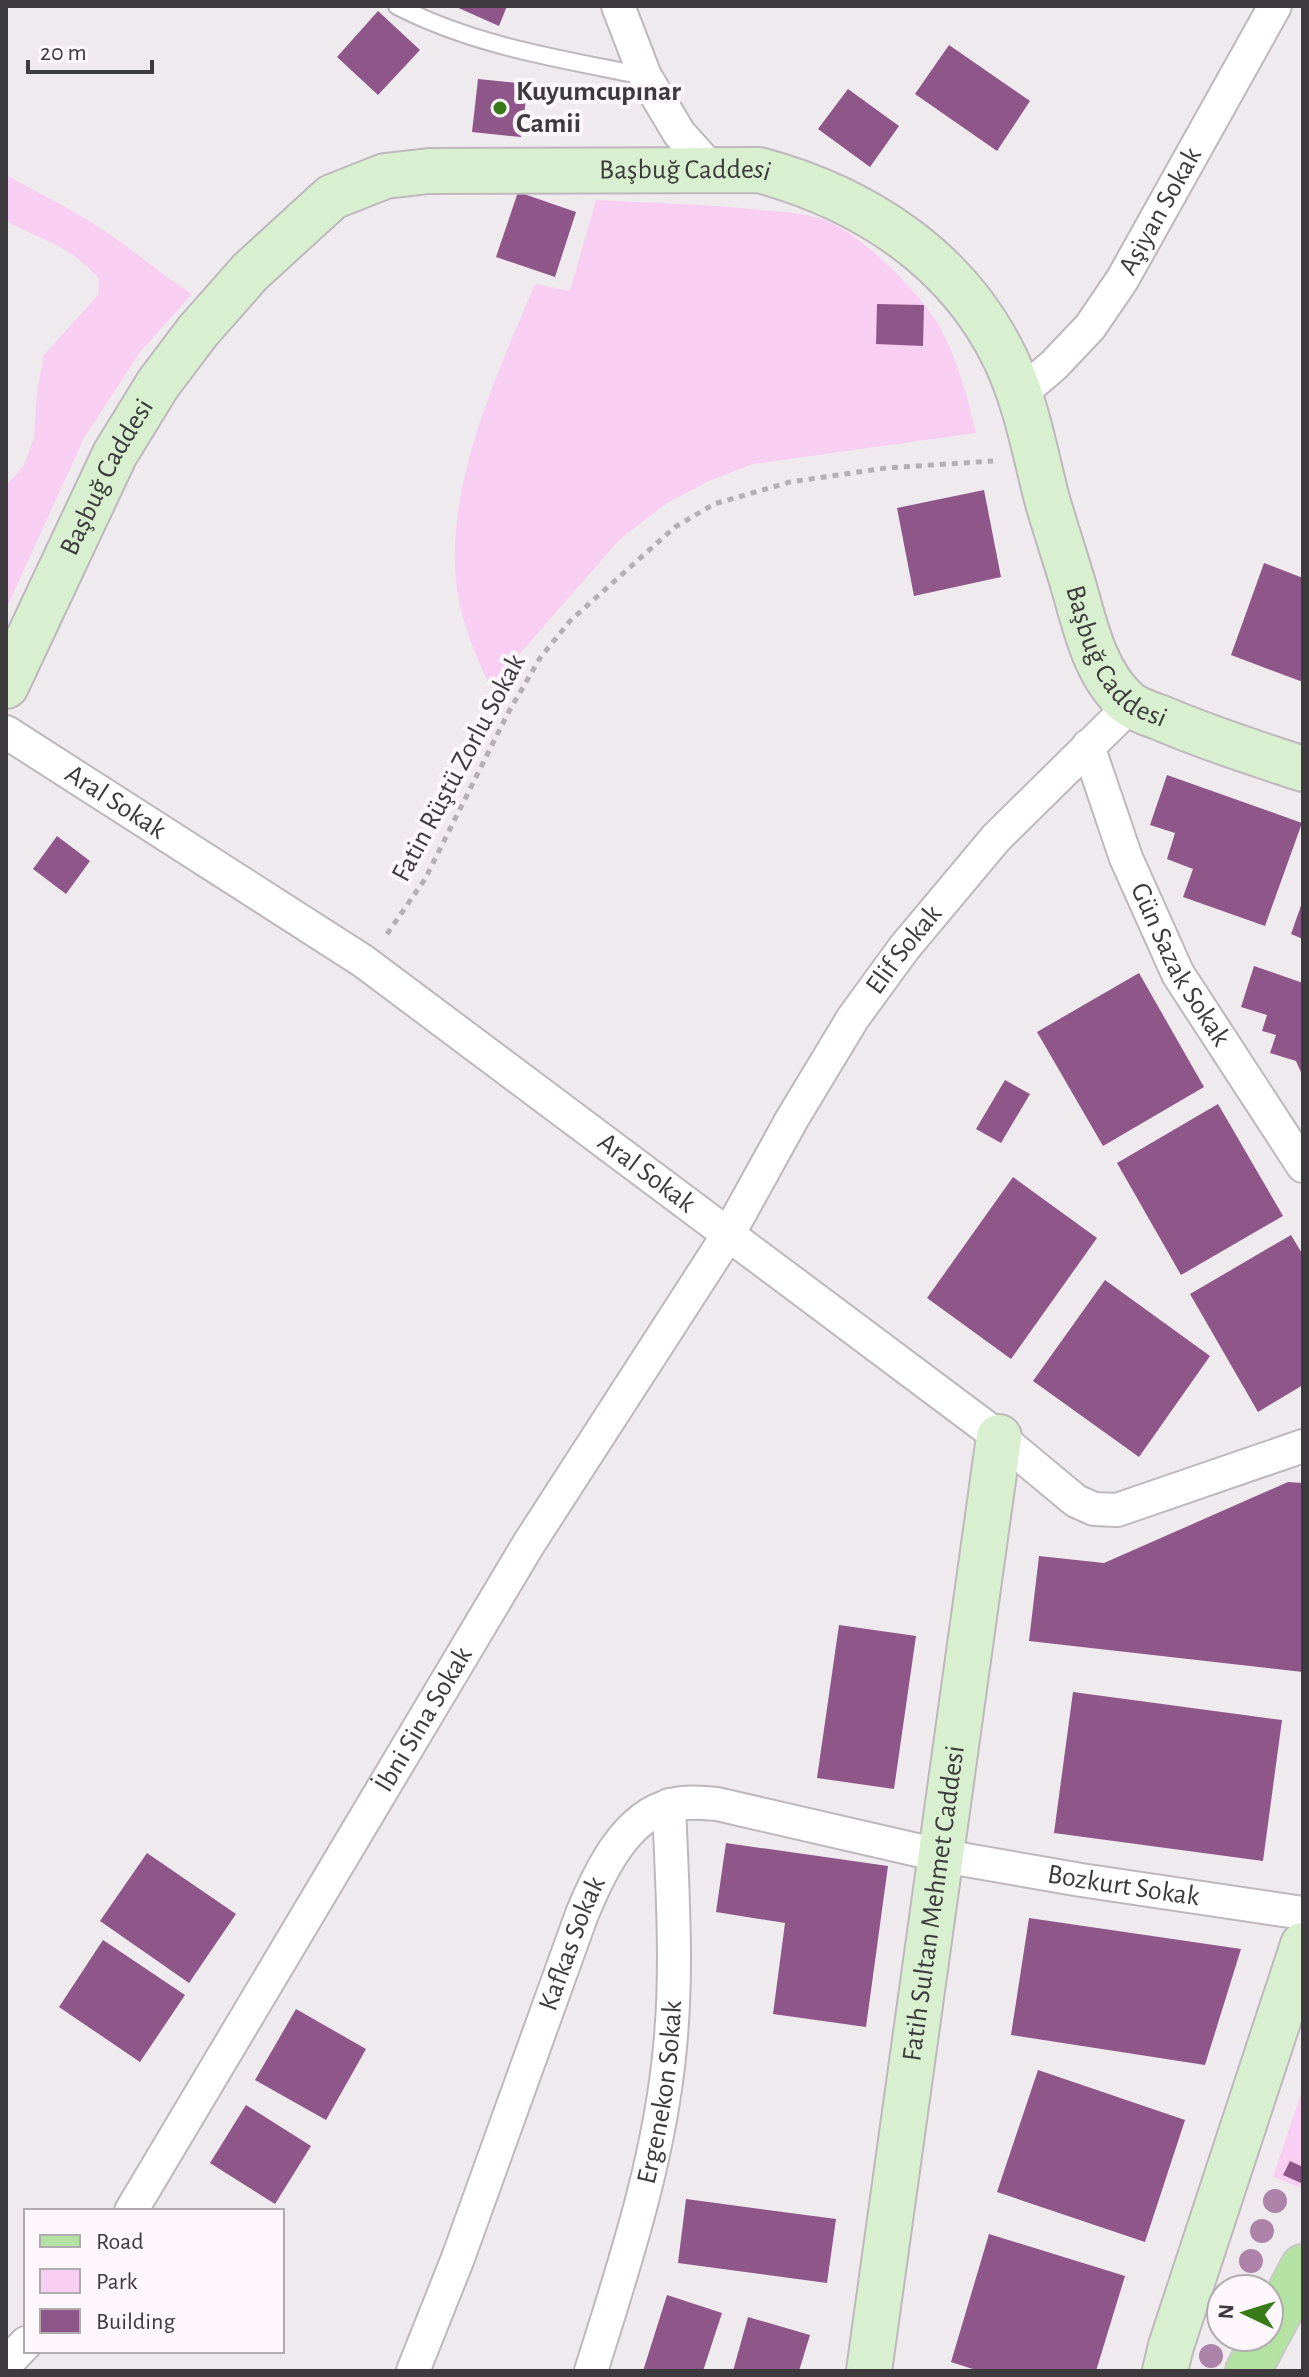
<svg xmlns="http://www.w3.org/2000/svg" width="1309" height="2377" font-family="'Alegreya Sans',sans-serif">
  <style>
    .green { fill: #f8cef3 }
    .building { fill: #8f568a }
    .lines { fill: none; stroke-linecap: round; stroke-linejoin: round }
    .lane-casing { stroke: #beb8bd; stroke-width: 20 }
    .street-casing { stroke: #beb8bd; stroke-width: 36 }
    .secondary-casing { stroke: #beb8bd; stroke-width: 48 }
    .primary-casing { stroke: #c8c8c8; stroke-width: 48 }
    .path { stroke: #b3afb3; stroke-width: 5; stroke-dasharray: 6 6; stroke-linecap: butt }
    .lane { stroke: #fff; stroke-width: 16 }
    .street { stroke: #fff; stroke-width: 32 }
    .secondary { stroke: #d9f0d0; stroke-width: 44 }
    .primary { stroke: #b3e2a2; stroke-width: 44 }
    .tree { fill: #ad83aa }
    .poi-dot { fill: #387918; stroke: #fdf7fc; stroke-width: 3 }
    .labels { text-anchor: middle; dominant-baseline: central; stroke-width: 8; stroke-linejoin: round; paint-order: stroke }
    .poi-label { font-size: 28px; font-weight: bold; fill: #3c3a3c; stroke: #fdf7fc; text-anchor: start }
    .street-label { font-size: 28px; fill: #3c3a3c; stroke: #fdf7fc }
  </style>
  <rect width="100%" height="100%" fill="#efeaee"/>
  <g class="green">
    <path d="M 6,175 C 46,197 89,218 126,246 C 148,262 168,279 192,294 L 140,352 L 84,438 L 6,609 L 6,486 L 24,465 L 34,438 L 37,392 L 44,355 L 98,295 L 99,279 C 71,246 42,240 6,221 Z"/>
    <path d="M 596,200 C 651,203 706,204 761,210 C 782,212 807,213 827,221 C 863,236 918,291 938,324 C 957,357 967,396 976,433 L 753,464 L 711,480 L 667,503 L 620,539 L 515,659 L 493,693 C 478,660 462,626 457,589 C 444,486 496,377 535,284 L 570,291 Z"/>
    <path d="M 1303,2088 L 1303,2187 L 1302,2188 L 1273,2177 Z"/>
  </g>
  <g class="building">
    <path d="M 454,6 L 507,6 L 499,26 Z"/>
    <path d="M 378,11 L 420,50 L 378,95 L 337,57 Z"/>
    <path d="M 949,45 L 1030,101 L 997,151 L 915,94 Z"/>
    <path d="M 478,79 L 528,84 L 521,137 L 472,132 Z"/>
    <path d="M 848,89 L 899,126 L 870,167 L 818,129 Z"/>
    <path d="M 518,192 L 576,212 L 555,277 L 496,257 Z"/>
    <path d="M 877,304 L 924,305 L 923,346 L 876,344 Z"/>
    <path d="M 984,490 L 1001,577 L 914,596 L 897,508 Z"/>
    <path d="M 1264,563 L 1303,578 L 1303,682 L 1231,655 Z"/>
    <path d="M 1167,775 L 1302,823 L 1265,926 L 1183,897 L 1193,869 L 1167,859 L 1175,833 L 1150,825 Z"/>
    <path d="M 57,836 L 90,861 L 66,894 L 33,869 Z"/>
    <path d="M 1303,900 L 1303,939 L 1291,934 Z"/>
    <path d="M 1254,966 L 1303,983 L 1303,1077 L 1296,1061 L 1270,1053 L 1276,1035 L 1262,1031 L 1267,1015 L 1241,1007 Z"/>
    <path d="M 1139,973 L 1204,1087 L 1103,1146 L 1037,1032 Z"/>
    <path d="M 1005,1080 L 1030,1094 L 1001,1143 L 976,1129 Z"/>
    <path d="M 1218,1104 L 1283,1216 L 1181,1275 L 1117,1163 Z"/>
    <path d="M 1013,1177 L 1097,1238 L 1011,1359 L 927,1298 Z"/>
    <path d="M 1291,1235 L 1303,1255 L 1303,1385 L 1258,1412 L 1190,1294 Z"/>
    <path d="M 1105,1280 L 1210,1356 L 1139,1457 L 1033,1381 Z"/>
    <path d="M 1288,1482 L 1303,1483 L 1303,1672 L 1029,1641 L 1039,1556 L 1104,1563 Z"/>
    <path d="M 839,1625 L 916,1636 L 894,1789 L 817,1778 Z"/>
    <path d="M 1073,1692 L 1282,1720 L 1263,1861 L 1054,1833 Z"/>
    <path d="M 726,1843 L 888,1866 L 866,2027 L 773,2014 L 785,1923 L 716,1912 Z"/>
    <path d="M 147,1853 L 236,1914 L 189,1983 L 100,1921 Z"/>
    <path d="M 1029,1918 L 1241,1949 L 1205,2065 L 1011,2035 Z"/>
    <path d="M 103,1940 L 185,1995 L 140,2062 L 59,2007 Z"/>
    <path d="M 296,2009 L 366,2049 L 326,2120 L 255,2080 Z"/>
    <path d="M 1038,2070 L 1185,2120 L 1145,2242 L 997,2192 Z"/>
    <path d="M 246,2105 L 311,2146 L 275,2204 L 210,2163 Z"/>
    <path d="M 1290,2161 L 1303,2167 L 1301,2183 L 1283,2175 Z"/>
    <path d="M 686,2199 L 836,2219 L 827,2283 L 678,2263 Z"/>
    <path d="M 989,2234 L 1125,2276 L 1096,2371 L 979,2371 L 951,2362 Z"/>
    <path d="M 667,2295 L 722,2313 L 703,2371 L 643,2371 Z"/>
    <path d="M 748,2317 L 810,2335 L 799,2371 L 733,2371 Z"/>
  </g>
  <g class="lines">
    <defs>
      <path id="lane" d="M 397,6 C 475,46 560,59 645,76"/>
      <g id="street">
        <path d="M 618,6 L 645,76 L 679,133 L 713,171"/>
        <path id="s1" d="M 1019,395 L 1054,365 L 1090,327 L 1122,280 L 1275,6"/>
        <path id="s2" d="M 6,732 L 363,961 L 999,1437 L 1076,1501 L 1094,1509 L 1117,1510 L 1303,1446"/>
        <path id="s3" d="M 1088,746 L 1126,858 L 1178,974 L 1303,1166"/>
        <path id="s4" d="M 131,2211 L 528,1545 L 728,1235 L 792,1119 L 853,1018 L 904,948 L 996,838 L 1131,705"/>
        <path d="M 6,2364 L 26,2343"/>
        <path id="s5" d="M 413,2371 L 458,2258 L 582,1914 C 599,1873 625,1816 672,1805 C 687,1801 702,1803 717,1804 L 943,1856 L 1081,1880 L 1303,1913"/>
        <path id="s6" d="M 591,2371 C 624,2266 660,2158 670,2047 C 678,1967 672,1885 669,1805"/>
      </g>
      <g id="secondary">
        <path id="s7" d="M 6,686 L 115,454 L 158,384 L 198,331 L 250,272 L 332,197 L 385,176 L 429,171 L 759,170 C 863,198 957,258 1005,358 C 1027,404 1035,454 1048,503 C 1056,530 1065,557 1073,584 C 1085,625 1094,673 1128,703 C 1137,710 1150,714 1161,718 C 1207,738 1255,753 1303,769"/>
        <path id="s8" d="M 869,2371 L 999,1437"/>
        <path d="M 1165,2371 L 1171,2346 L 1303,1945"/>
      </g>
      <g id="primary">
        <path d="M 1269,2332 L 1303,2267"/>
        <path d="M 1248,2371 L 1266,2337"/>
      </g>
    </defs>
    <use href="#lane" class="lane-casing"/>
    <use href="#street" class="street-casing"/>
    <use href="#secondary" class="secondary-casing"/>
    <use href="#primary" class="primary-casing"/>
    <path class="path" d="M 387,934 L 425,879 L 508,713 L 540,658 L 570,621 L 675,527 L 714,504 L 790,482 L 886,468 L 993,461"/>
    <use href="#lane" class="lane"/>
    <use href="#street" class="street"/>
    <use href="#secondary" class="secondary"/>
    <use href="#primary" class="primary"/>
  </g>
  <g class="tree">
    <circle cx="1275" cy="2201" r="12"/>
    <circle cx="1262" cy="2231" r="12"/>
    <circle cx="1251" cy="2261" r="12"/>
    <circle cx="1211" cy="2356" r="12"/>
  </g>
  <circle class="poi-dot" cx="500" cy="108" r="8"/>
  <g class="labels">
    <g class="poi-label">
      <text x="516" y="92">Kuyumcupınar<tspan x="516" dy="32">Camii</tspan></text>
    </g>
    <g class="street-label">
      <text stroke="none"><textPath href="#s7" startOffset="952">Başbuğ Caddesi</textPath></text>
      <text stroke="none"><textPath href="#s1" startOffset="234">Aşiyan Sokak</textPath></text>
      <text stroke="none"><textPath href="#s7" startOffset="232">Başbuğ Caddesi</textPath></text>
      <text stroke="none"><textPath href="#s7" startOffset="1670">Başbuğ Caddesi</textPath></text>
      <text transform="translate(459 768) rotate(-62)">Fatin Rüştü Zorlu Sokak</text>
      <text stroke="none"><textPath href="#s2" startOffset="130">Aral Sokak</textPath></text>
      <text stroke="none"><textPath href="#s4" startOffset="1480">Elif Sokak</textPath></text>
      <text stroke="none"><textPath href="#s3" startOffset="238">Gün Sazak Sokak</textPath></text>
      <text stroke="none"><textPath href="#s2" startOffset="778">Aral Sokak</textPath></text>
      <text stroke="none"><textPath href="#s4" startOffset="572">İbni Sina Sokak</textPath></text>
      <text stroke="none"><textPath href="#s5" startOffset="1094">Bozkurt Sokak</textPath></text>
      <text stroke="none"><textPath href="#s8" startOffset="472">Fatih Sultan Mehmet Caddesi</textPath></text>
      <text stroke="none"><textPath href="#s5" startOffset="456">Kafkas Sokak</textPath></text>
      <text stroke="none"><textPath href="#s6" startOffset="288">Ergenekon Sokak</textPath></text>
    </g>
  </g>
  <rect width="1309" height="2377" fill="none" stroke="#3c3a3c" stroke-width="16"/>
  <rect x="24" y="2209" width="260" height="144" fill="#fdf7fc" stroke="#b0abaf" stroke-width="2"/>
  <rect x="40" y="2235" width="40" height="12" fill="#b3e2a2" stroke="#b0abaf" stroke-width="2"/>
  <text x="96" y="2249" font-size="24" fill="#3c3a3c">Road</text>
  <rect x="40" y="2269" width="40" height="24" fill="#f8cef3" stroke="#b0abaf" stroke-width="2"/>
  <text x="96" y="2289" font-size="24" fill="#3c3a3c">Park</text>
  <rect x="40" y="2309" width="40" height="24" fill="#8f568a" stroke="#b0abaf" stroke-width="2"/>
  <text x="96" y="2329" font-size="24" fill="#3c3a3c">Building</text>
  <g transform="translate(1245 2313) rotate(274)"><circle r="38" fill="#fdf7fc" stroke="#b0abaf" stroke-width="2"/>
  <path d="M0-6L14 30L0 20L-14 30Z" fill="#387918"/>
  <text y="-12" font-size="22" font-weight="bold" text-anchor="middle" fill="#3c3a3c">N</text>
  </g>
  <path d="M28 60v12h124v-12" fill="none" stroke="#3c3a3c" stroke-width="4"/>
  <text x="40" y="60" font-size="24" fill="#3c3a3c" stroke="#fdf7fc" stroke-width="6" paint-order="stroke">20 m</text>
</svg>
